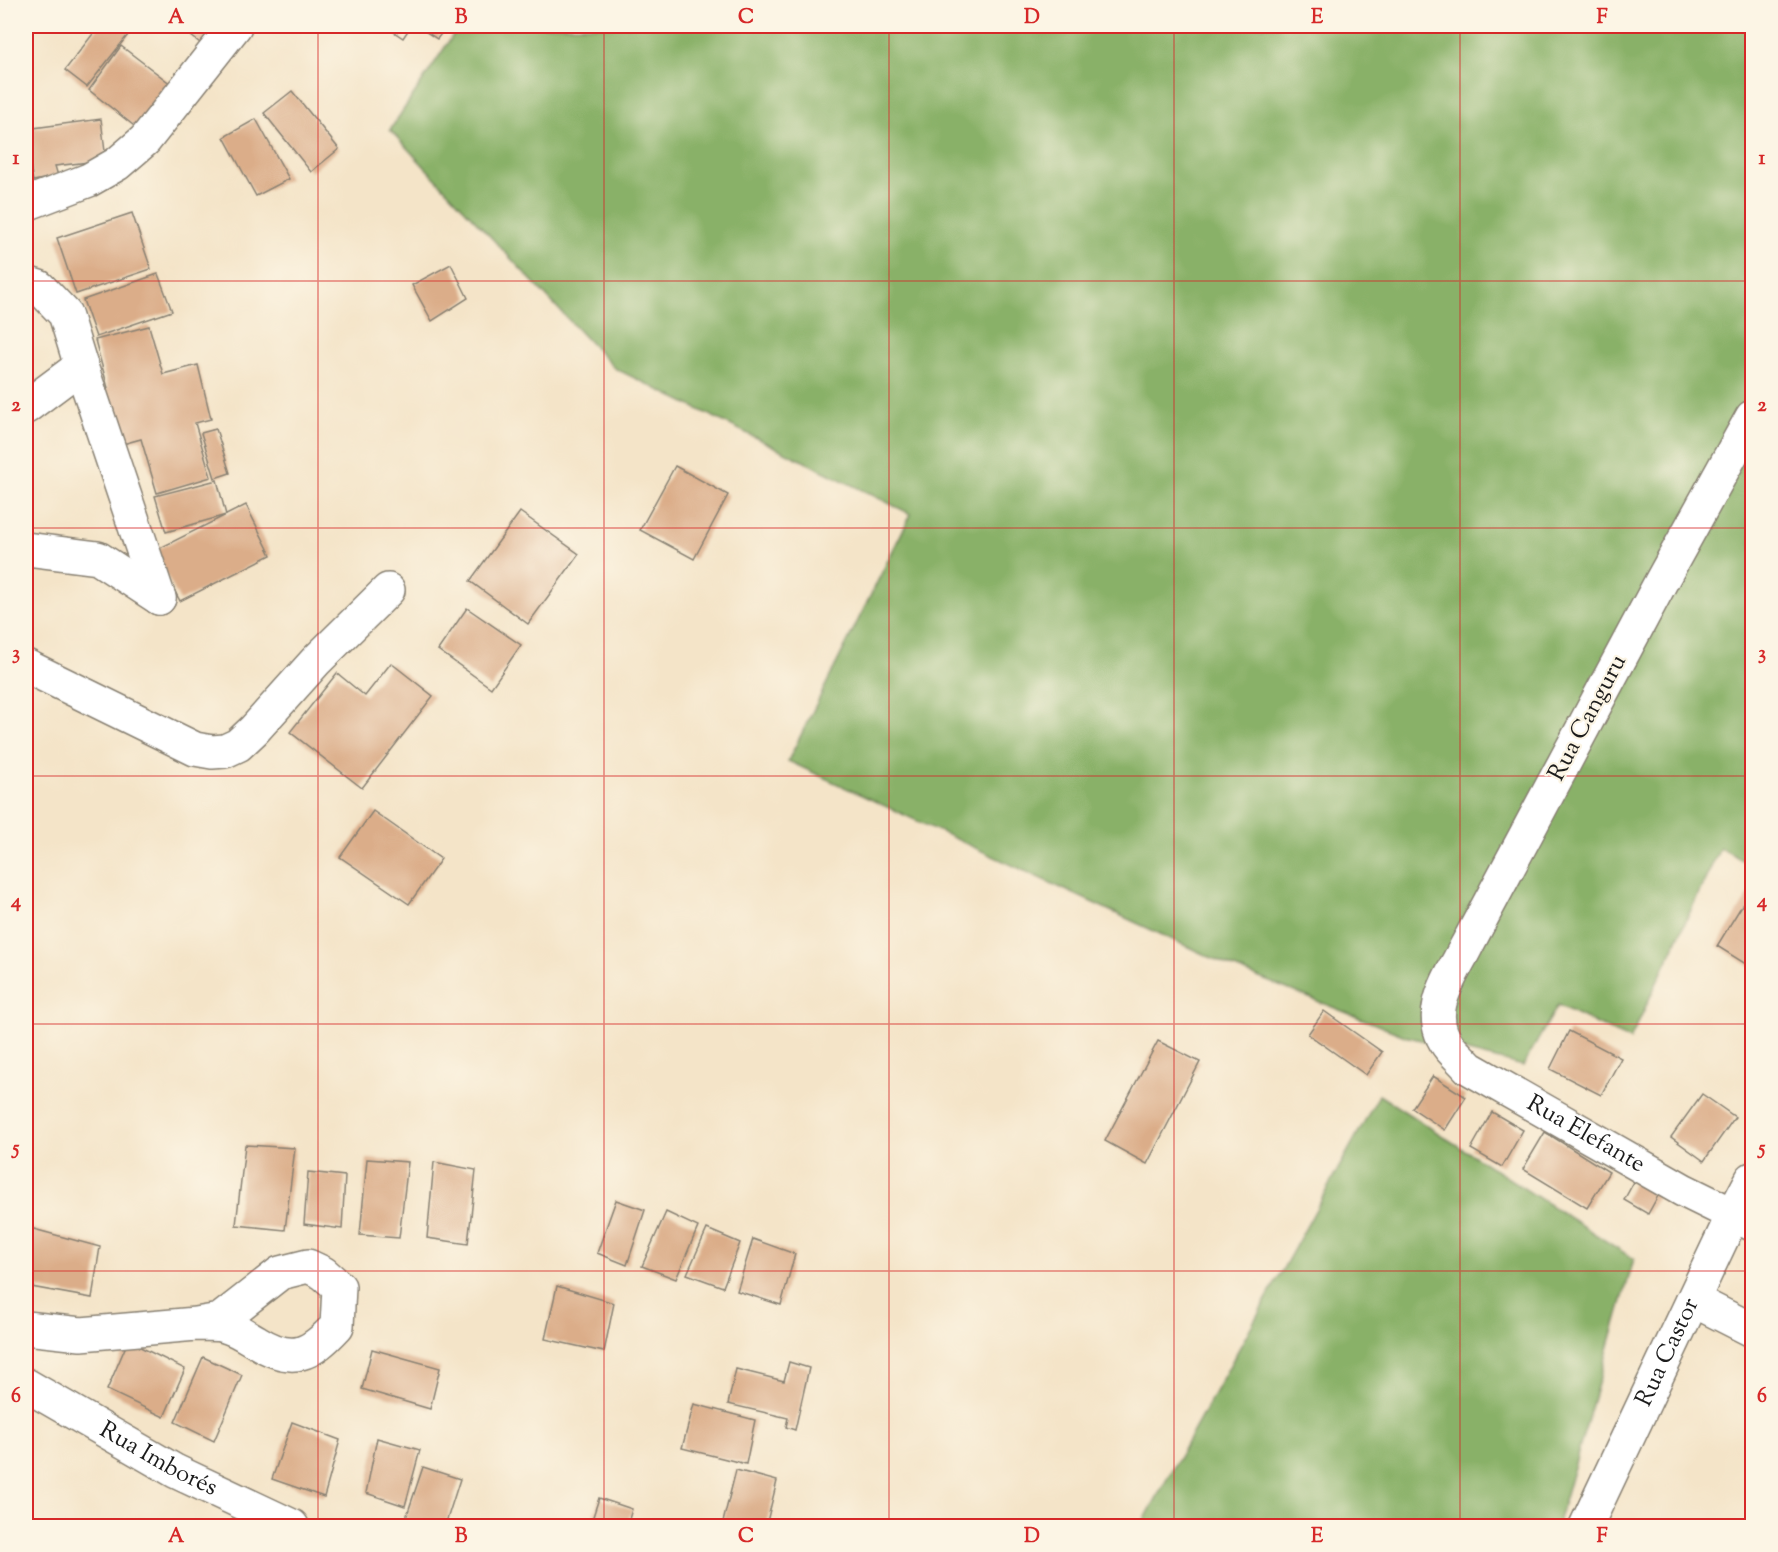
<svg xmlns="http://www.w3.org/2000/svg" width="1778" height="1552" font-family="'Sorts Mill Goudy',serif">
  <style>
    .forest { fill: #89b168; stroke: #526642; stroke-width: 1.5 }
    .building { fill: #dbad89 }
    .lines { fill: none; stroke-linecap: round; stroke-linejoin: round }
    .minor-casing { stroke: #888072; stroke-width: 36 }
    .minor { stroke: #fff; stroke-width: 33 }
    .grid { fill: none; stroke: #d62828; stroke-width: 1.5; stroke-opacity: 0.55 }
    .labels { text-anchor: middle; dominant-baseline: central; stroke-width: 4.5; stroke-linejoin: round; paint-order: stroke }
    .street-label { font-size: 24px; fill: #1c1c1c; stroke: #fcf5e5 }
    .neatline { fill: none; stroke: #d62828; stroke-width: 2 }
    .grid-label { font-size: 20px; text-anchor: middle; font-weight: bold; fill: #d62828 }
  </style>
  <rect width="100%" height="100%" fill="#fcf5e5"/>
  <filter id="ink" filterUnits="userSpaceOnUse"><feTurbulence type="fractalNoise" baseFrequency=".0167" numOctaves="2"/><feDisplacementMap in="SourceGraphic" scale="12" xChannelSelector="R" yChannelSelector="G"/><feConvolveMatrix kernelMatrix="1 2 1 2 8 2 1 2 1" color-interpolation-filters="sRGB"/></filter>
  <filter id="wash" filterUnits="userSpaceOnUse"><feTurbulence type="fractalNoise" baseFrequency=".008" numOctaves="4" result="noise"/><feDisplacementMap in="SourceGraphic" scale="24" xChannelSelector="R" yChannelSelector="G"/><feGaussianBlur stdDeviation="1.35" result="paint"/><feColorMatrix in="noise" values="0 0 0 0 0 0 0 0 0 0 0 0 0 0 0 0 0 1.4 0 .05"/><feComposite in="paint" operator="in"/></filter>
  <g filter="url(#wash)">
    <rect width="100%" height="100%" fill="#f4e4c8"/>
    <g class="forest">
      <path d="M 459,26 L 1752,26 L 1752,865 L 1720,848 L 1630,1040 L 1558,1005 L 1523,1066 L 1405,1036 L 1227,965 L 788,761 L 911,514 L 614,368 L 390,130 Z"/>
      <path d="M 1379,1095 L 1634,1259 L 1557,1526 L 1141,1526 Z"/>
    </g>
    <g id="blocks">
      <g class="building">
        <path d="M 99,26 L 135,26 L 87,87 L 65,70 Z"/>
        <path d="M 178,26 L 227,26 L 208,49 Z"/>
        <path d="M 385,26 L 411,26 L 403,38 Z"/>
        <path d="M 417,26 L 447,26 L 437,39 Z"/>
        <path d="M 121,46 L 176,88 L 143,133 L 89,90 Z"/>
        <path d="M 292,91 L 339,149 L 311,172 L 264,113 Z"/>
        <path d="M 101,119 L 106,160 L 55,166 L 58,176 L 33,181 L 26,143 L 26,129 Z"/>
        <path d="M 256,119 L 289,179 L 256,196 L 224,137 Z"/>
        <path d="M 132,213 L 151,269 L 76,294 L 57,238 Z"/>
        <path d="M 451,264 L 468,298 L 432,321 L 412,285 Z"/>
        <path d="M 158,274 L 172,311 L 96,337 L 83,300 Z"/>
        <path d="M 149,326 L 163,374 L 198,365 L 211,419 L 195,423 L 211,477 L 157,493 L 141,439 L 119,445 L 105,389 L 108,388 L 95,340 Z"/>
        <path d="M 216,429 L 230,473 L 215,478 L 201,433 Z"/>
        <path d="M 675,466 L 728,495 L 694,559 L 640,530 Z"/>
        <path d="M 217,480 L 226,515 L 166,532 L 155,496 Z"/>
        <path d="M 246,505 L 271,555 L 180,601 L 154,551 Z"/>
        <path d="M 520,512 L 579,554 L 528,624 L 470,581 Z"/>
        <path d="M 467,608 L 521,645 L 491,688 L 438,650 Z"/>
        <path d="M 391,663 L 433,696 L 362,788 L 290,732 L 337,673 L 365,696 Z"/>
        <path d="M 373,811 L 441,859 L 409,904 L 340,857 Z"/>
        <path d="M 1752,889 L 1752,968 L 1717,946 Z"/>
        <path d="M 1324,1011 L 1382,1052 L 1366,1075 L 1308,1034 Z"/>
        <path d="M 1569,1031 L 1621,1058 L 1601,1095 L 1550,1069 Z"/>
        <path d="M 1158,1041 L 1200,1062 L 1147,1164 L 1105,1141 Z"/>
        <path d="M 1433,1076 L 1466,1097 L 1445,1130 L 1412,1108 Z"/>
        <path d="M 1702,1094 L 1735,1117 L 1704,1161 L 1671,1137 Z"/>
        <path d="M 1492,1112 L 1523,1130 L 1502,1167 L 1471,1149 Z"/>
        <path d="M 1545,1132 L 1609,1172 L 1587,1208 L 1523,1169 Z"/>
        <path d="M 245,1145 L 295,1148 L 285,1230 L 236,1225 Z"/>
        <path d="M 367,1159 L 408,1162 L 399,1238 L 360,1235 Z"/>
        <path d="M 434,1162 L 476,1170 L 468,1244 L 427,1238 Z"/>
        <path d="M 308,1172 L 345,1176 L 342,1229 L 304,1224 Z"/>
        <path d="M 1635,1180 L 1659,1194 L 1648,1214 L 1624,1200 Z"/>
        <path d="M 616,1200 L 645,1210 L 627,1265 L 597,1253 Z"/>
        <path d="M 666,1212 L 698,1227 L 676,1279 L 642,1266 Z"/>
        <path d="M 30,1228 L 100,1247 L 92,1298 L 26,1286 L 26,1254 Z"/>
        <path d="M 707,1229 L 740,1243 L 723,1287 L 687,1274 Z"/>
        <path d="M 753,1239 L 795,1254 L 781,1305 L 737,1291 Z"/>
        <path d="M 557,1286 L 614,1303 L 604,1352 L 545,1339 Z"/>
        <path d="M 128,1341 L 185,1369 L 164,1417 L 107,1390 Z"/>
        <path d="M 372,1349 L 440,1368 L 430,1409 L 362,1389 Z"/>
        <path d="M 203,1357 L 242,1375 L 214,1441 L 175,1422 Z"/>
        <path d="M 789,1362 L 809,1368 L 795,1430 L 786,1427 L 788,1418 L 728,1404 L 736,1369 L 784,1381 Z"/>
        <path d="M 694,1404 L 755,1420 L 746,1464 L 682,1448 Z"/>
        <path d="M 292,1422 L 340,1440 L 324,1497 L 272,1479 Z"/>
        <path d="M 377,1438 L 420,1450 L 405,1506 L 366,1493 Z"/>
        <path d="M 423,1467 L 460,1479 L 445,1526 L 421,1526 L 405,1521 Z"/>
        <path d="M 736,1470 L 777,1481 L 766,1526 L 722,1526 Z"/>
        <path d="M 599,1498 L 632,1509 L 627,1526 L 590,1526 Z"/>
      </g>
    </g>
  </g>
  <g filter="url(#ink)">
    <use href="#blocks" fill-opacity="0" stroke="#888072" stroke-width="1.5"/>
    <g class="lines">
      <defs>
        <g id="minor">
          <path d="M 26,204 L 89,180 L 117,164 L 145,140 L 235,26"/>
          <path d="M 26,283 L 39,287 L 65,314 L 81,366 L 159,598"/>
          <path d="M 26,407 L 81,366"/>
          <path id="s1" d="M 1752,417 L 1662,580 L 1467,945 C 1451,977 1422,1014 1450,1048 C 1456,1055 1463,1061 1469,1068 L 1683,1190 L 1752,1224"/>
          <path d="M 26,549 L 98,558 L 159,598"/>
          <path d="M 26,666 L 195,749 L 212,752 L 225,751 L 238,745 L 254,730 L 316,661 L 388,590"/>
          <path d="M 1693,1300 L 1752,1330"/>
          <path d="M 26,1328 L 81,1334 L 196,1324 L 220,1320 L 280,1273 L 308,1266 L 323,1273 L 339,1287 L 337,1326 C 310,1355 293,1364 257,1342 C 248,1337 238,1330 228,1327 C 219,1323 206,1325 196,1324"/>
          <path id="s2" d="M 26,1385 L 175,1471 L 292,1526"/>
          <path id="s3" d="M 1586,1526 L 1733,1215 L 1752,1179"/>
        </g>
      </defs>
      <use href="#minor" class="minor-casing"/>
      <use href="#minor" class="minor"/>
    </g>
  </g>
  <path class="grid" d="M 318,26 L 318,1526M 604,26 L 604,1526M 889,26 L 889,1526M 1174,26 L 1174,1526M 1460,26 L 1460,1526M 26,281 L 1752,281M 26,528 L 1752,528M 26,776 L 1752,776M 26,1024 L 1752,1024M 26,1271 L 1752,1271"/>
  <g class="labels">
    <g class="street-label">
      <text transform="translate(1588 718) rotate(-62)">Rua Canguru</text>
      <text stroke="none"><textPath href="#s1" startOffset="874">Rua Elefante</textPath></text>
      <text stroke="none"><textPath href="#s3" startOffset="192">Rua Castor</textPath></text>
      <text stroke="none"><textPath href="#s2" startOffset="152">Rua Imborés</textPath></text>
    </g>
  </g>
  <rect width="1778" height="1552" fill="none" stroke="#fcf5e5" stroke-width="66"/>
  <rect x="33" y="33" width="1712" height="1486" class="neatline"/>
  <g class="grid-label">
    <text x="176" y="23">A</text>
    <text x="461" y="23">B</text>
    <text x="746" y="23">C</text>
    <text x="1032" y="23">D</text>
    <text x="1317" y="23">E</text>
    <text x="1602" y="23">F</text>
    <text x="16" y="164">1</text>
    <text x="1762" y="164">1</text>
    <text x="16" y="411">2</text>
    <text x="1762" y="411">2</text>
    <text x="16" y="659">3</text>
    <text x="1762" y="659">3</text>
    <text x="16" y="907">4</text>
    <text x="1762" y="907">4</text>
    <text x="16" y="1154">5</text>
    <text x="1762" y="1154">5</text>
    <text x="16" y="1402">6</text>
    <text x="1762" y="1402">6</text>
    <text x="176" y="1542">A</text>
    <text x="461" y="1542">B</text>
    <text x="746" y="1542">C</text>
    <text x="1032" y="1542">D</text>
    <text x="1317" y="1542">E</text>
    <text x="1602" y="1542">F</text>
  </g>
</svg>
